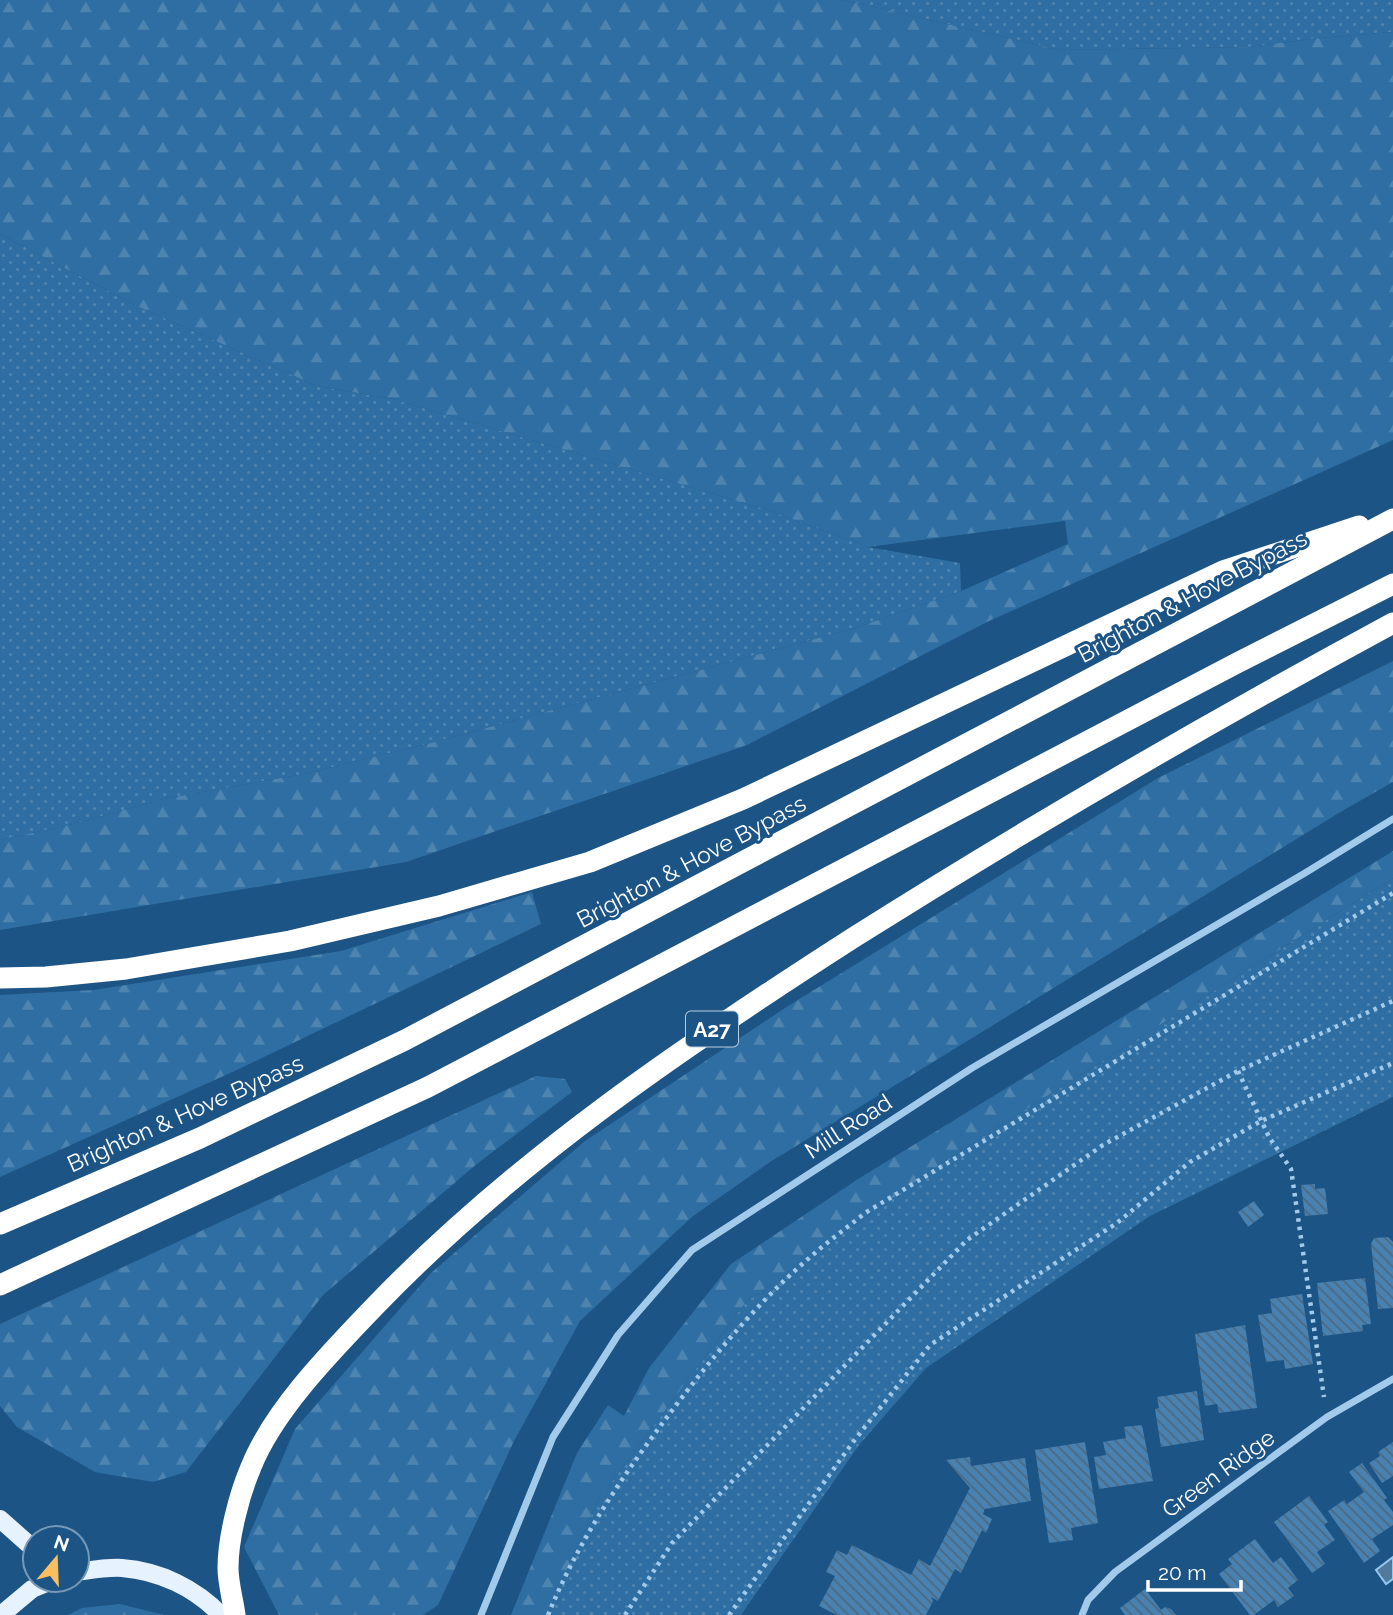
<svg xmlns="http://www.w3.org/2000/svg" width="1393" height="1615" font-family="Raleway,sans-serif">
  <style>
    .green { fill: url(#green-dots) }
    .forest { fill: url(#forest-firs) }
    .water { fill: url(#water-ripples); stroke: #95c7ed; stroke-width: 2 }
    .building { fill: url(#building-back-hatch) }
    .lines { fill: none; stroke-linecap: round; stroke-linejoin: round }
    .path { stroke: #a2caeb; stroke-width: 4.5; stroke-dasharray: 3.5 5; stroke-linecap: butt }
    .street { stroke: #a2caeb; stroke-width: 7 }
    .primary { stroke: #e7f2ff; stroke-width: 18 }
    .highway { stroke: #fff; stroke-width: 21 }
    .labels { text-anchor: middle; dominant-baseline: central; stroke-width: 6; stroke-linejoin: round; paint-order: stroke }
    .shield { fill: #1c5485; stroke: #bbccda; stroke-width: 2 }
    .shield-label { font-size: 21px; font-weight: bold; fill: #fff }
    .street-label { font-size: 23px; fill: #fff; stroke: #1c5485 }
  </style>
  <defs>
    <pattern id="green-dots" width="8" height="8" patternUnits="userSpaceOnUse" patternTransform="scale(1.75)"><rect width="8" height="8" fill="#2f6ea2"/><path d="M2 2h.1M6 6h.1" fill="none" stroke="#4e84b0" stroke-width="1.8" stroke-linecap="round"/></pattern>
    <pattern id="forest-firs" width="22" height="20" patternUnits="userSpaceOnUse" patternTransform="scale(1.75)"><rect width="22" height="20" fill="#2f6ea2"/><path d="M5 1l3.5 6h-7zM16 11l3.5 6h-7z" fill="#4e84b0"/></pattern>
    <pattern id="water-ripples" width="26" height="14" patternUnits="userSpaceOnUse" patternTransform="scale(1.75)"><rect width="26" height="14" fill="#517a9d"/><path d="M2 4q2-2 4 0t4 0M15 11q2-2 4 0t4 0" fill="none" stroke="#4e6374"/></pattern>
    <pattern id="building-back-hatch" width="6" height="6" patternUnits="userSpaceOnUse" patternTransform="scale(1.75)"><rect width="6" height="6" fill="#4981b0"/><path d="M-1 5l2 2M0 0l6 6M5-1l2 2" fill="none" stroke="#4a6983"/></pattern>
  </defs>
  <rect width="100%" height="100%" fill="#1c5485"/>
  <g class="green">
    <path d="M 843,0 L 1393,0 L 1393,32 L 1318,38 L 1248,47 L 1060,50 Z"/>
    <path d="M 0,234 L 137,306 L 317,386 L 393,399 L 765,509 L 868,547 L 960,563 L 961,591 L 855,628 L 427,744 L 304,774 L 163,799 L 73,824 L 0,840 Z"/>
    <path d="M 1393,878 L 1393,1097 L 1150,1216 L 926,1368 L 859,1445 L 741,1615 L 547,1615 L 598,1500 L 746,1302 L 955,1154 Z"/>
  </g>
  <g class="forest">
    <path d="M 0,0 L 843,0 L 1060,50 L 1248,47 L 1318,38 L 1393,32 L 1393,440 L 987,622 L 747,745 L 406,862 L 0,930 L 0,840 L 73,824 L 163,799 L 304,774 L 427,744 L 855,628 L 961,591 L 1068,544 L 1065,521 L 868,547 L 765,509 L 393,399 L 317,386 L 137,306 L 0,234 Z"/>
    <path d="M 1393,661 L 1393,782 L 1342,811 L 770,1162 L 693,1216 L 580,1321 L 514,1441 L 438,1605 L 423,1615 L 279,1615 L 244,1547 L 295,1429 L 431,1273 L 585,1141 L 788,1006 L 1158,778 Z"/>
    <path d="M 1393,851 L 1393,878 L 955,1154 L 746,1302 L 598,1500 L 547,1615 L 511,1615 L 577,1453 L 608,1405 L 624,1416 L 649,1368 L 731,1264 L 858,1179 Z"/>
    <path d="M 532,892 L 541,924 L 239,1069 L 0,1177 L 0,995 L 94,990 L 341,951 Z"/>
    <path d="M 536,1076 L 565,1079 L 572,1092 L 478,1163 L 323,1295 L 186,1472 L 153,1482 L 95,1472 L 17,1427 L 0,1406 L 0,1324 Z"/>
    <path d="M 120,1604 L 164,1615 L 68,1615 L 82,1608 Z"/>
  </g>
  <path class="water" d="M 1393,1557 L 1393,1579 L 1386,1584 L 1376,1570 Z"/>
  <g class="building">
    <path d="M 1315,1184 L 1315,1189 L 1325,1188 L 1328,1214 L 1305,1216 L 1301,1185 Z"/>
    <path d="M 1254,1201 L 1264,1215 L 1248,1227 L 1238,1212 Z"/>
    <path d="M 1388,1237 L 1393,1242 L 1393,1308 L 1378,1309 L 1371,1244 L 1374,1238 Z"/>
    <path d="M 1365,1278 L 1371,1324 L 1362,1325 L 1363,1331 L 1323,1336 L 1317,1283 Z"/>
    <path d="M 1302,1294 L 1313,1364 L 1285,1369 L 1284,1360 L 1266,1362 L 1258,1315 L 1272,1313 L 1270,1299 Z"/>
    <path d="M 1245,1325 L 1257,1408 L 1219,1413 L 1217,1404 L 1205,1406 L 1195,1334 Z"/>
    <path d="M 1197,1391 L 1204,1440 L 1161,1447 L 1155,1409 L 1159,1408 L 1157,1397 Z"/>
    <path d="M 1142,1425 L 1153,1481 L 1099,1489 L 1094,1457 L 1106,1455 L 1103,1442 L 1126,1438 L 1124,1427 Z"/>
    <path d="M 1085,1442 L 1098,1523 L 1071,1528 L 1073,1540 L 1049,1543 L 1035,1450 Z"/>
    <path d="M 1393,1442 L 1393,1476 L 1382,1483 L 1369,1463 L 1380,1456 L 1378,1452 Z"/>
    <path d="M 970,1457 L 971,1466 L 1025,1458 L 1031,1501 L 985,1509 L 983,1514 L 992,1519 L 986,1533 L 982,1530 L 961,1573 L 955,1569 L 938,1601 L 931,1597 L 933,1601 L 926,1615 L 837,1615 L 819,1606 L 835,1576 L 826,1572 L 837,1550 L 847,1555 L 852,1545 L 911,1575 L 919,1559 L 930,1566 L 970,1488 L 946,1460 Z"/>
    <path d="M 1362,1463 L 1387,1498 L 1384,1500 L 1393,1512 L 1393,1525 L 1372,1539 L 1380,1551 L 1364,1563 L 1328,1511 L 1344,1500 L 1347,1504 L 1364,1492 L 1349,1472 Z"/>
    <path d="M 1309,1496 L 1328,1522 L 1324,1525 L 1335,1540 L 1317,1552 L 1325,1564 L 1312,1573 L 1274,1522 Z"/>
    <path d="M 1255,1539 L 1273,1563 L 1281,1557 L 1298,1580 L 1288,1588 L 1294,1596 L 1278,1607 L 1274,1600 L 1254,1615 L 1250,1615 L 1219,1574 L 1232,1564 L 1228,1559 Z"/>
    <path d="M 1145,1589 L 1161,1610 L 1165,1607 L 1171,1609 L 1176,1615 L 1125,1615 L 1120,1608 Z"/>
  </g>
  <g class="lines">
    <g class="path">
      <path d="M 1238,1071 L 1269,1137 L 1291,1169 L 1324,1397"/>
      <path d="M 548,1615 C 575,1549 611,1493 653,1436 C 701,1371 753,1305 815,1253 C 831,1239 848,1227 865,1213 L 1393,893"/>
      <path d="M 625,1615 L 672,1543 L 967,1240 L 1103,1145 L 1238,1071 L 1393,1001"/>
      <path d="M 729,1615 L 853,1442 L 930,1345 L 1117,1223 L 1190,1162 L 1261,1121 L 1393,1063"/>
    </g>
    <g class="street">
      <path d="M 481,1615 L 553,1437 L 618,1335 L 692,1250 L 972,1068 L 1305,873 L 1393,819"/>
      <path d="M 1082,1615 L 1088,1600 L 1115,1572 L 1327,1417 L 1393,1379"/>
    </g>
    <g class="primary">
      <path d="M 0,1519 L 35,1550"/>
      <path d="M 77,1572 C 91,1570 108,1567 122,1568 C 160,1571 195,1588 221,1615"/>
      <path d="M 1,1615 L 32,1589 L 54,1580"/>
    </g>
    <g class="highway">
      <path d="M 0,978 L 46,977 L 126,969 L 290,941 L 439,906 L 590,862 L 743,799 L 1223,571 L 1359,526"/>
      <path d="M 0,1224 L 200,1138 L 405,1040 L 1393,519"/>
      <path d="M 0,1285 L 428,1087 L 1237,663 L 1393,584"/>
      <path d="M 235,1615 C 233,1600 228,1583 228,1568 C 228,1538 239,1495 251,1467 C 274,1409 334,1349 377,1304 C 518,1158 686,1045 856,936 C 1032,825 1210,722 1393,623"/>
    </g>
  </g>
  <g class="labels">
    <rect class="shield" x="686" y="1011.5" width="52" height="35" rx="5"/>
    <g class="shield-label">
      <text x="712" y="1029">A27</text>
    </g>
    <g class="street-label">
      <text transform="translate(1192 596) rotate(-28)">Brighton &amp; Hove Bypass</text>
      <text transform="translate(691 861) rotate(-28)">Brighton &amp; Hove Bypass</text>
      <text transform="translate(185 1113) rotate(-24)">Brighton &amp; Hove Bypass</text>
      <text transform="translate(848 1126) rotate(-33)">Mill Road</text>
      <text transform="translate(1218 1473) rotate(-36)">Green Ridge</text>
    </g>
  </g>
  <g transform="translate(56 1559) rotate(19)"><circle r="33" fill="#1c5485" stroke="#7798b6" stroke-width="2"/>
  <path d="M0-5L12 26L0 18L-12 26Z" fill="#fcbf60"/>
  <text y="-10" font-size="19" font-weight="bold" text-anchor="middle" fill="#ffffff">N</text>
  </g>
  <path d="M1148 1580v10h93v-10" fill="none" stroke="#ffffff" stroke-width="3.5"/>
  <text x="1158" y="1580" font-size="21" fill="#ffffff" stroke="#1c5485" stroke-width="5" paint-order="stroke">20 m</text>
</svg>
